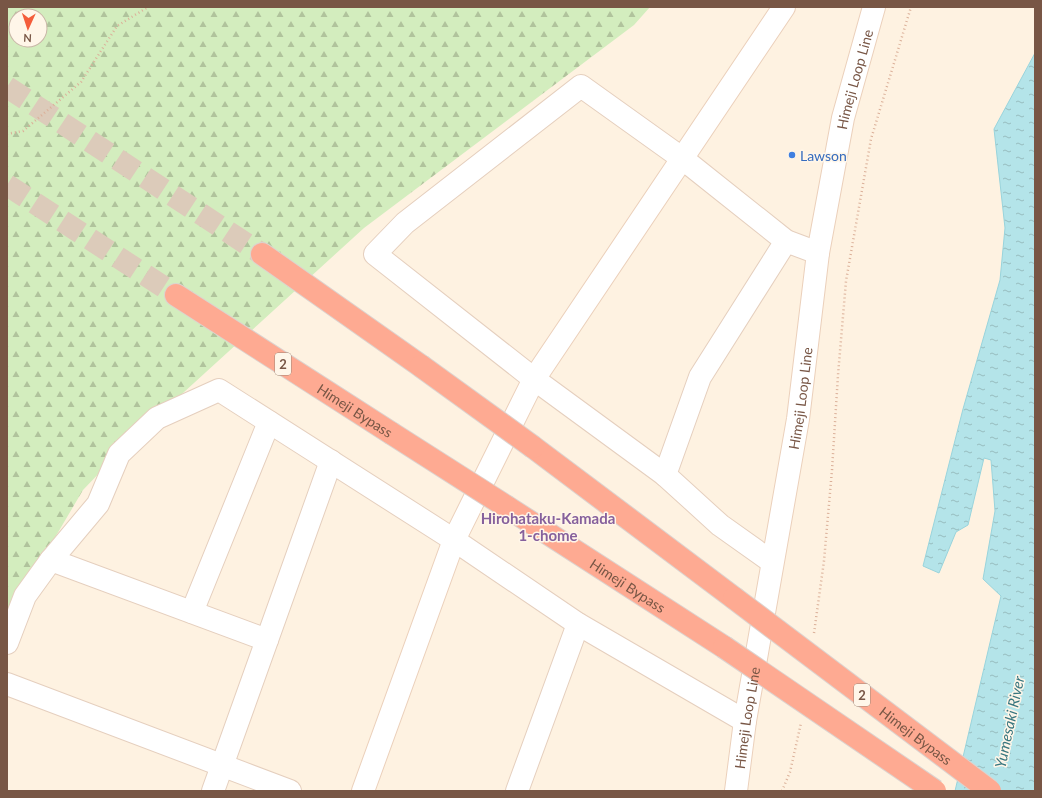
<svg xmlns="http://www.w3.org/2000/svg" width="1042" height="798" font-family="Lato,sans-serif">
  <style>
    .forest { fill: url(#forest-firs); fill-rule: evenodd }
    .water { fill: url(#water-ripples); stroke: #99d4dc }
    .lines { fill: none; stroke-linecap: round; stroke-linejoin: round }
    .highway-tunnel { stroke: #dccbba; stroke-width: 22; stroke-dasharray: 22 11; stroke-linecap: butt }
    .street-casing { stroke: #e5cfbe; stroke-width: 24 }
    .secondary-casing { stroke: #ebd0bb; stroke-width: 24 }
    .highway-casing { stroke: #dcd3cf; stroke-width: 24 }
    .path { stroke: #dbb099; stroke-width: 2.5; stroke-dasharray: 1 3; stroke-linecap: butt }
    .street { stroke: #fff; stroke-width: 22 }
    .secondary { stroke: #fff; stroke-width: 22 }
    .highway { stroke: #feaa92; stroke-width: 22 }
    .highway-bridge-casing { stroke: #dcd3cf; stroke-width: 24; stroke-linecap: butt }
    .highway-bridge { stroke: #feaa92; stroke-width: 22 }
    .shop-dot { fill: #3f7fe0; stroke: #fff6e9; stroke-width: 1.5 }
    .labels { text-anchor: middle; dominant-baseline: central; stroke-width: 3; stroke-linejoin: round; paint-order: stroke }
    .shield { fill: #fff6e9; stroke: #a08676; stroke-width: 1 }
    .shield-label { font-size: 13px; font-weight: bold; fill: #785645 }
    .street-label { font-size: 14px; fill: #785645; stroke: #fff6e9 }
    .shop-label { font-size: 14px; fill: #366cbe; stroke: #fff6e9; text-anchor: start }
    .neighbourhood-label { font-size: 15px; font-weight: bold; fill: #86609c; stroke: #fff6e9 }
    .water-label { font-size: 15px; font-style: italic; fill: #38767f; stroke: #fff6e9 }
  </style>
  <defs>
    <pattern id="forest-firs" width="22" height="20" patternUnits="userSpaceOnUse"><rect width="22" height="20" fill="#d3edbe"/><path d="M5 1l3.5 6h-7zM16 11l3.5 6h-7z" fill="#b0c39c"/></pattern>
    <pattern id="water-ripples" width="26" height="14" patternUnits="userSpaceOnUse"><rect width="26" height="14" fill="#b4e4e9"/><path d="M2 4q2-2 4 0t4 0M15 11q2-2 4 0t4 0" fill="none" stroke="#97bcbf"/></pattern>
  </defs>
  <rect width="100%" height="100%" fill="#fef2e1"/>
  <path class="forest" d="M 7,7 L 650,7 L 634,25 L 364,228 L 127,444 L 83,490 L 7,619 ZM 16,16 L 40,16 L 40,40 L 16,40 Z"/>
  <path class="water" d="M 1035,53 L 1035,791 L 955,791 L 1001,596 L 983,579 L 995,511 L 991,460 L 984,458 L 968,525 L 956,532 L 939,573 L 923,566 L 963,409 L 1000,280 L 1005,228 L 994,129 Z"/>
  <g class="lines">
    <g class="highway-tunnel">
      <path d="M 7,87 L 262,254"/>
      <path d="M 7,185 L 176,295"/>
    </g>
    <defs>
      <g id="street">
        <path d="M 665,475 L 700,377 L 786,241"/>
        <path d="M 51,560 L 267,640"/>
        <path d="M 772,562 L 720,525 L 665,475 L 534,379 L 375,254 L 405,223 L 581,86 L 683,159 L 786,241 L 818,253"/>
        <path d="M 192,612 L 269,422"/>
        <path d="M 7,643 L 25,596 L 51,560 L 98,504 L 119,454 L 157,418 L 219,390 L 454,540 L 578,624 L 745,721"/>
        <path d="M 7,684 L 290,791"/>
        <path d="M 213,791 L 331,461"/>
        <path d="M 517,791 L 578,624"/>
      </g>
      <g id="secondary">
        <path d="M 363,791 L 454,540 L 534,379 L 784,7"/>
        <path id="s1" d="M 736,791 L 745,721 L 798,419 L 818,253 L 843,118 L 874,7"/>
      </g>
      <g id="highway">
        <path d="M 262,254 L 421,366"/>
        <path id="s2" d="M 176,295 L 391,433"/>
        <path d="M 533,447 L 734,598"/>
        <path id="s3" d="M 507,507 L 724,647"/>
      </g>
    </defs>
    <use href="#street" class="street-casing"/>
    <use href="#secondary" class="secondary-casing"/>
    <use href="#highway" class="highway-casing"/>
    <g class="path">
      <path d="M 7,134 L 23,131 L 81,82 L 117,26 L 148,7"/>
      <path d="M 814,633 L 824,561 L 832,470 L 838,375 L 846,281 L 871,139 L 911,7"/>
      <path d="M 782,791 L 790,772 L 801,723"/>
    </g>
    <use href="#street" class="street"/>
    <use href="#secondary" class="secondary"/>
    <use href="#highway" class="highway"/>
    <defs>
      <g id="highway-bridge">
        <path d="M 421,366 L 533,447"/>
        <path d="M 391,433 L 507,507"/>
        <path id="s4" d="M 734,598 L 990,791"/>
        <path d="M 724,647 L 935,791"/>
      </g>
    </defs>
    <use href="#highway-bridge" class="highway-bridge-casing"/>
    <use href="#highway-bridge" class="highway-bridge"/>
  </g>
  <circle class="shop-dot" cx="792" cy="155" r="4"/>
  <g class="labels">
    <g class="shield">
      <rect x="275" y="353" width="16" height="22" rx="3"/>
      <rect x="854" y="684" width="16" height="22" rx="3"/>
    </g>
    <g class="shield-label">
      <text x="283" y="364">2</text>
      <text x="862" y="695">2</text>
    </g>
    <g class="street-label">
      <text stroke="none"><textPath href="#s1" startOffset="722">Himeji Loop Line</textPath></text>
      <text stroke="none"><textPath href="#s1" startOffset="398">Himeji Loop Line</textPath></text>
      <text stroke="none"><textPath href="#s2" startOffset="213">Himeji Bypass</textPath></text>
      <text stroke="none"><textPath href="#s3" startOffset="144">Himeji Bypass</textPath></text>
      <text stroke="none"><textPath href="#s1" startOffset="74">Himeji Loop Line</textPath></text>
      <text stroke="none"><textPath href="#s4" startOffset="228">Himeji Bypass</textPath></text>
    </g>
    <g class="shop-label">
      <text x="800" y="155">Lawson</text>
    </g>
    <g class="neighbourhood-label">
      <text x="548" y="518">Hirohataku-Kamada<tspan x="548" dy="17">1-chome</tspan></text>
    </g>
    <g class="water-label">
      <text transform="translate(1009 722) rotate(-78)">Yumesaki River</text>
    </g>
  </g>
  <rect width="1042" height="798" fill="none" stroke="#785645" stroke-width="16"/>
  <g transform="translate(28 28) rotate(183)"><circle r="19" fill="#fff6e9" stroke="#c9b6a7"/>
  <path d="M0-3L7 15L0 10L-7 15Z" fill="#f45d3b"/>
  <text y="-6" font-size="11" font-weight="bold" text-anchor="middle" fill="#785645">N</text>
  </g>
</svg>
